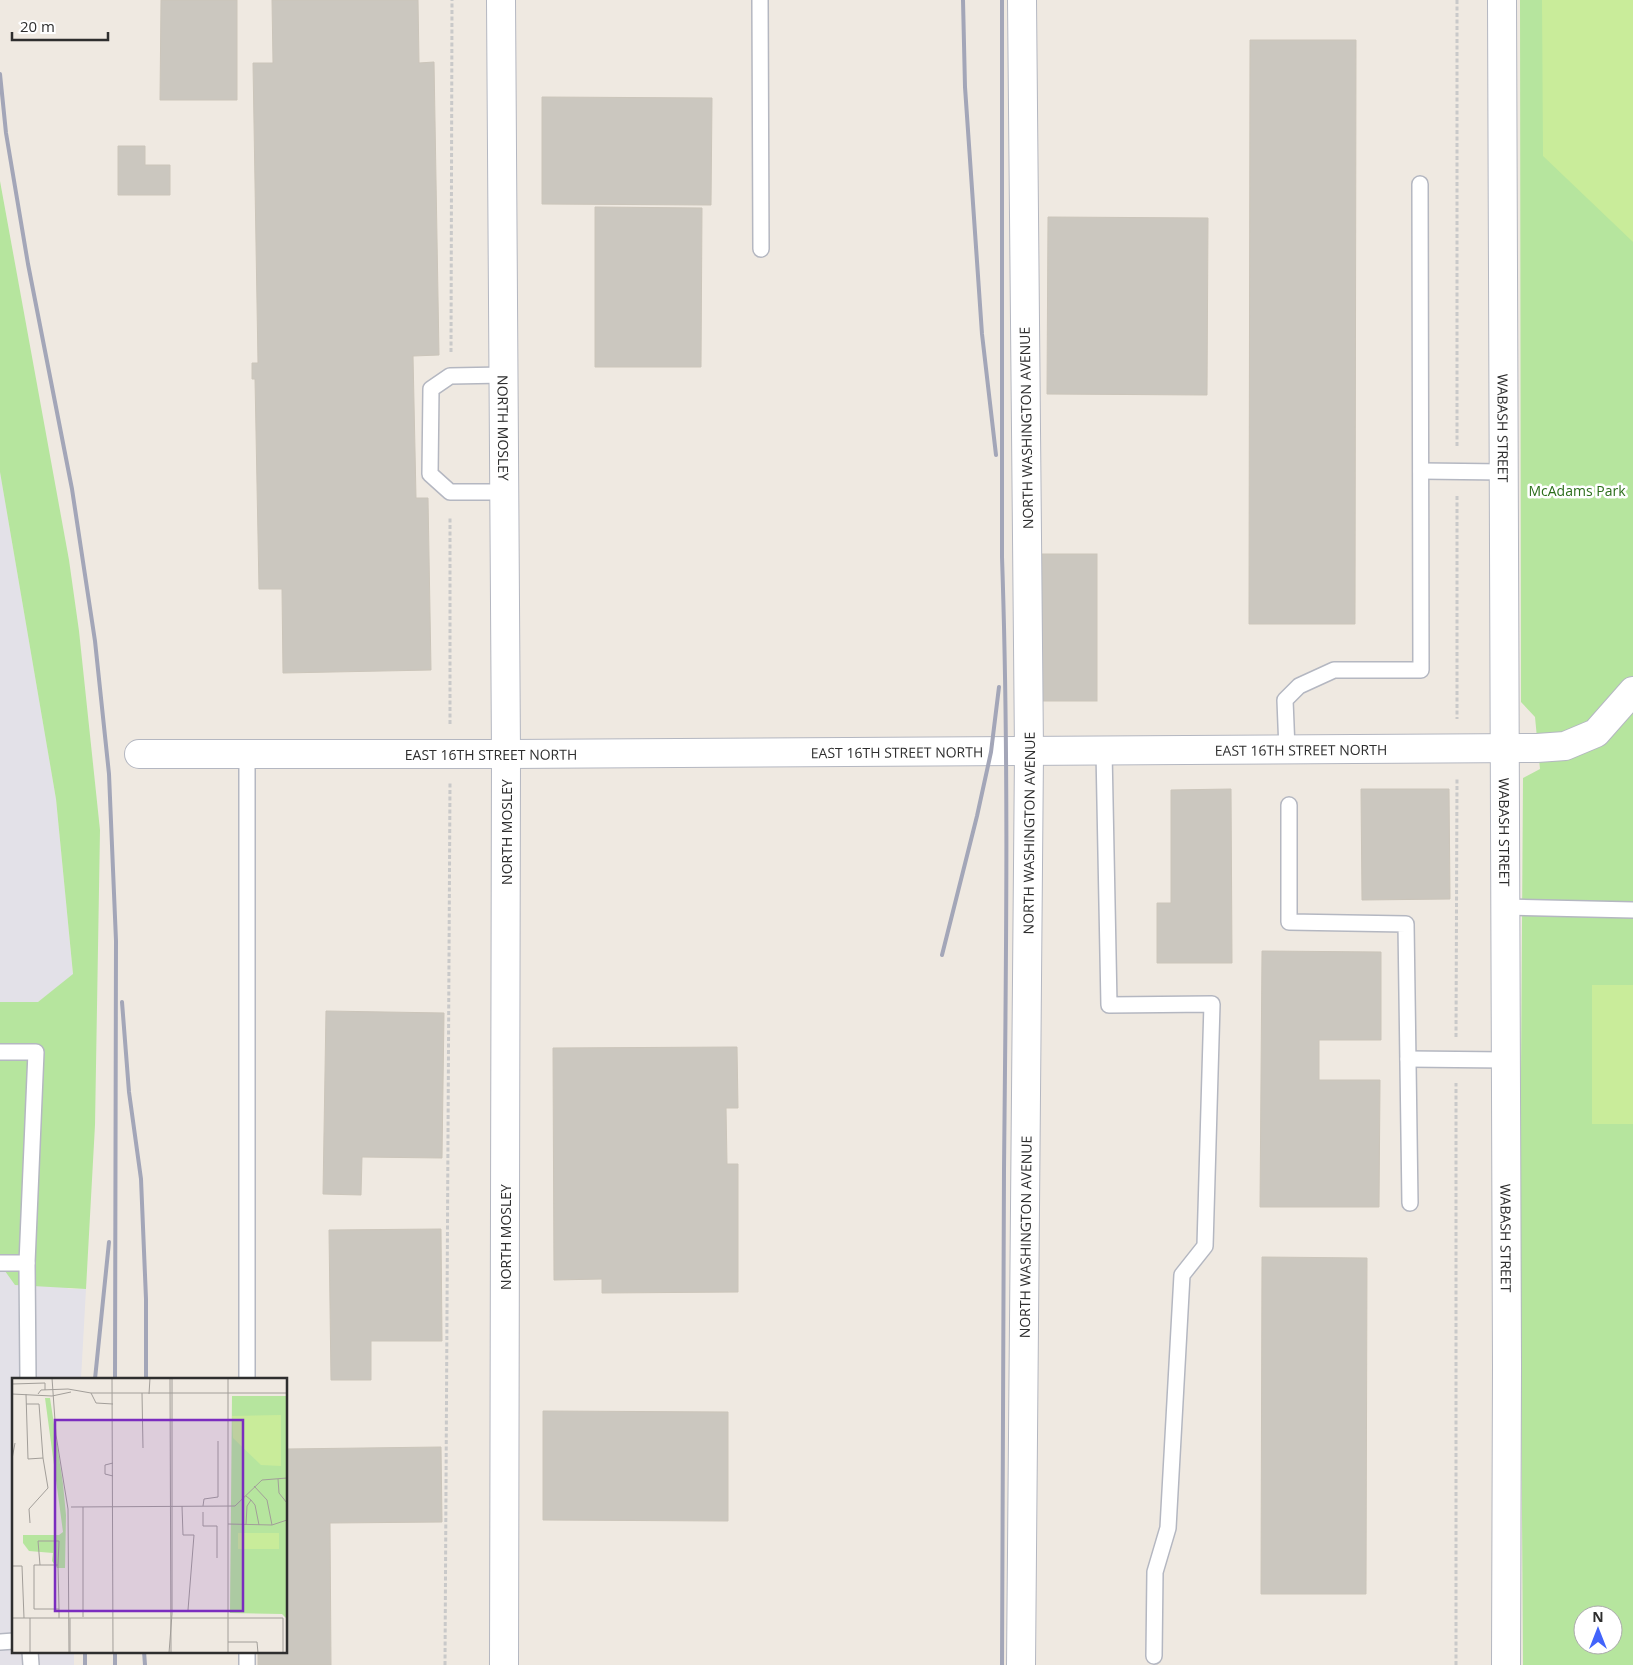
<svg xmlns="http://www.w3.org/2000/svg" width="1633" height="1665" font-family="'Open Sans',sans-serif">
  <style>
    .industrial { fill: #e3e1e8 }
    .green { fill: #b6e59e; fill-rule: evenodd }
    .pitch { fill: #c9ec9a }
    .building { fill: #cbc7bf; stroke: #cbc5ba }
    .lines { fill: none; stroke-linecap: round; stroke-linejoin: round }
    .lane-casing { stroke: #b4b7c1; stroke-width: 18 }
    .street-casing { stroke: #b4b7c1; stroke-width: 30 }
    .secondary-casing { stroke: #b4b7c1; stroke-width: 30 }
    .path { stroke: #c9c9c9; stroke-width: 3; stroke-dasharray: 4 2.5; stroke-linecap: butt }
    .lane { stroke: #fff; stroke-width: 15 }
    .street { stroke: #fff; stroke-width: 28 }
    .secondary { stroke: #fff; stroke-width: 28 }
    .rail { stroke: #a3a6b8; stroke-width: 4 }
    .labels { text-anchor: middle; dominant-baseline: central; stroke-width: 5; stroke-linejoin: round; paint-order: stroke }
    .street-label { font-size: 14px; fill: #2e2e2e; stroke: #fff }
    .park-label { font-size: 14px; fill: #2c6e1b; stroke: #fff }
    .inset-road { fill: none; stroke: #a29e99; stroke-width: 1 }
    .view { fill: #7b2cbf; fill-opacity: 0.15; stroke: #7b2cbf; stroke-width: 2.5 }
    .inset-edge { fill: none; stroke: #2e2e2e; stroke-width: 2.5 }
  </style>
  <rect width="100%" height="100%" fill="#efe9e1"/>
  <g class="industrial">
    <path d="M 0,472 L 56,799 L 73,975 L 38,1002 L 0,1002 Z"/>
    <path d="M 0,1264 L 70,1289 L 86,1289 L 81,1379 L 14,1379 L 14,1651 L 74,1651 L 74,1665 L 0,1665 Z"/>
  </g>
  <g class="green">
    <path d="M 1520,0 L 1633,0 L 1633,1665 L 1523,1665 L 1520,1219 L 1523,778 L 1540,769 L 1535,717 L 1521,702 ZM 1583,1615 L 1613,1615 L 1613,1645 L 1583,1645 Z"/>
    <path d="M 0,181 L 69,560 L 79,631 L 100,830 L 95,1125 L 86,1289 L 15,1285 L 0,1264 L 0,1002 L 38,1002 L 73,974 L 56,799 L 0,472 Z"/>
  </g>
  <g class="pitch">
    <path d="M 1542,0 L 1633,0 L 1633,242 L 1543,156 Z"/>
    <rect x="1592" y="985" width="41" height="139"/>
  </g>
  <g class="building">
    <path d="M 161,0 L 237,0 L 237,100 L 160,100 Z"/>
    <path d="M 272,0 L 418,0 L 419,63 L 434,62 L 439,355 L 413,356 L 416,498 L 428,498 L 431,670 L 283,673 L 282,589 L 259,589 L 255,379 L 252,379 L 252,363 L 258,363 L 253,63 L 273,63 Z"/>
    <path d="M 1250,40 L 1356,40 L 1355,624 L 1249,624 Z"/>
    <path d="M 542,97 L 712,98 L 711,205 L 542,204 Z"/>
    <path d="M 118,146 L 145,146 L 145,165 L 170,165 L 170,195 L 118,195 Z"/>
    <path d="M 595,207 L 702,208 L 701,367 L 595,367 Z"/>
    <path d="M 1048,217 L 1208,218 L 1207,395 L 1047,394 Z"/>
    <rect x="1038" y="554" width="59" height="147"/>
    <path d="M 1231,789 L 1232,963 L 1157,963 L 1157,903 L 1171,903 L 1171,790 Z"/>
    <path d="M 1361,789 L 1449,789 L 1450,899 L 1362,900 Z"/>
    <path d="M 1262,951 L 1381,952 L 1381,1040 L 1319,1040 L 1319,1080 L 1380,1080 L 1379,1207 L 1260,1207 Z"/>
    <path d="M 326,1011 L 444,1013 L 442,1158 L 362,1157 L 361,1195 L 323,1194 Z"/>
    <path d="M 737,1047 L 738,1108 L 726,1108 L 727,1164 L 738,1164 L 738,1292 L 602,1293 L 602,1279 L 554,1280 L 553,1048 Z"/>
    <path d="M 441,1229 L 442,1341 L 371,1341 L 371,1380 L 331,1380 L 329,1230 Z"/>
    <path d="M 1262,1257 L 1367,1258 L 1366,1594 L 1261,1594 Z"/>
    <path d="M 543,1411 L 728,1412 L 728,1521 L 543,1520 Z"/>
    <path d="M 441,1447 L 442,1522 L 330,1523 L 331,1665 L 258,1665 L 258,1651 L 286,1651 L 286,1449 Z"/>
  </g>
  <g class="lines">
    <defs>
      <g id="lane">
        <path d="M 760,0 L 761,249"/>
        <path d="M 504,375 L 450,376 L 431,389 L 430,474 L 450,492 L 505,492"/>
        <path d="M 1421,471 L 1504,472"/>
        <path d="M 1287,750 L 1285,700 L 1299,686 L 1334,670 L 1421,670 L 1420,184"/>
        <path d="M 1104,751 L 1109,1005 L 1212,1004 L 1205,1246 L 1182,1275 L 1168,1528 L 1155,1572 L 1154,1656"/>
        <path d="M 247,754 L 247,1379"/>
        <path d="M 1289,805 L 1289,922 L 1406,924 L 1410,1203"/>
        <path d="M 1505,907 L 1633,910"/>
        <path d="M 0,1052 L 36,1052 L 27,1263"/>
        <path d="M 1408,1059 L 1505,1060"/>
        <path d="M 0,1263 L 27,1263 L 28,1379"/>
        <path d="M 0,1642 L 14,1641"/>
        <path d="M 30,1651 L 31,1665"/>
        <path d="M 247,1651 L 247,1665"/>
      </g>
      <g id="street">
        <path id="s1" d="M 1502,0 L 1507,1366 L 1506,1665"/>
        <path id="s2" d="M 139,754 L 506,754 L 1537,748 L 1565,746 L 1596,733 L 1633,691"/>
        <path id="s3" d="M 1021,1665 L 1029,752 L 1022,0"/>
      </g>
      <g id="secondary">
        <path id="s4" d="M 501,0 L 506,754 L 504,1665"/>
      </g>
    </defs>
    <use href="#lane" class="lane-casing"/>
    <use href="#street" class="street-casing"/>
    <use href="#secondary" class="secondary-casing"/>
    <g class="path">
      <path d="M 1457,0 L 1457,447"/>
      <path d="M 451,352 L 452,0"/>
      <path d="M 1457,496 L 1457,719"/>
      <path d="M 450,724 L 450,516"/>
      <path d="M 1456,1037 L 1457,778"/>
      <path d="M 445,1665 L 450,783"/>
      <path d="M 1456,1665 L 1456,1083"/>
    </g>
    <use href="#lane" class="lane"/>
    <use href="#street" class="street"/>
    <use href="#secondary" class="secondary"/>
    <g class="rail">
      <path d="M 963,0 L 965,87 L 982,334 L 996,455"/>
      <path d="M 1002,0 L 1002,557 C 1009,761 1006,966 1004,1170 C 1003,1335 1002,1500 1002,1665"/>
      <path d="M 0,74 L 6,133 L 28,264 L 72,489 L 95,641 L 109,774 L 116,941 L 115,1379"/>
      <path d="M 942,955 L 977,816 L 991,752 L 999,687"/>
      <path d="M 122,1002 L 129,1092 L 141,1179 L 146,1299 L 146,1379"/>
      <path d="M 95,1379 L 109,1242"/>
      <path d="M 85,1651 L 85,1665"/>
      <path d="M 144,1651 L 145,1665"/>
      <path d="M 115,1665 L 115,1651"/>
    </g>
  </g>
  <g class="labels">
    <g class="street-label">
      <text stroke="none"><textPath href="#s4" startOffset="428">NORTH MOSLEY</textPath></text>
      <text transform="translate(1026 428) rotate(-91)">NORTH WASHINGTON AVENUE</text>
      <text stroke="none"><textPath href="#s1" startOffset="428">WABASH STREET</textPath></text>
      <text stroke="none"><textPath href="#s2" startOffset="1162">EAST 16TH STREET NORTH</textPath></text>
      <text stroke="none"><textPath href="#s2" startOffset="758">EAST 16TH STREET NORTH</textPath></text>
      <text stroke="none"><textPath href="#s2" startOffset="352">EAST 16TH STREET NORTH</textPath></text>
      <text transform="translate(506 832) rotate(-90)">NORTH MOSLEY</text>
      <text stroke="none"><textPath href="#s3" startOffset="832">NORTH WASHINGTON AVENUE</textPath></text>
      <text stroke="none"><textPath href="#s1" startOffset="832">WABASH STREET</textPath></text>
      <text transform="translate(505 1237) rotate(-90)">NORTH MOSLEY</text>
      <text stroke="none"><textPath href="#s3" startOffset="428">NORTH WASHINGTON AVENUE</textPath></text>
      <text stroke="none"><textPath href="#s1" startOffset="1238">WABASH STREET</textPath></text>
    </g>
    <g class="park-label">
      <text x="1577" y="490">McAdams Park</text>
    </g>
  </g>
  <g transform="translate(12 1378)">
    <rect width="275" height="275" fill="#efe9e1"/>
    <path d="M 220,18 L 275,18 L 275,241 L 270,236 L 218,235 ZM 33,20 L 38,20 L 51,106 L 54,137 L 53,190 L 45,190 L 40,183 L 41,175 L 17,173 L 11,165 L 11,157 L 47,157 L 51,154 Z" fill="#b6e59e"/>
    <path d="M 269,37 L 269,88 L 249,87 L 221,60 L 220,38 ZM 226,155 L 267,155 L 267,171 L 226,171 Z" fill="#c9ec9a"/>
    <path class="inset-road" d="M 40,0 L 44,57 L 56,131 L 57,275M 100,0 L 101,275M 158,0 L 159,275M 216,0 L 216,275M 0,6 L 33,5 L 33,12M 79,15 L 84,25 L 101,26M 130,15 L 131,70M 0,16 L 40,18 L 59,14M 14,16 L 16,81 L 31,80 L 27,26 L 14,26M 26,16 L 29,12 L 56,11 L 79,15 L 275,15M 137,16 L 138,0M 0,81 L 3,65M 101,85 L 93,87 L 93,96 L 101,98M 266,101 L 267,115 L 275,125M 242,108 L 255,122 L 260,147M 239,122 L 243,127 L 247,147M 170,128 L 171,157 L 182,157 L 176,232M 191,128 L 192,121 L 206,119 L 206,63M 59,129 L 223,128 L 250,102 L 275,100M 71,129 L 71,239M 191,134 L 191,148 L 205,148 L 205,180M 18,145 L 17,131 L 36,110 L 31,80M 216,146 L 260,147 L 275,142M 234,147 L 235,128 L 239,122 L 234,118M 28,187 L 26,163 L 47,163 L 46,187M 0,188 L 10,188 L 12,240M 47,231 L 22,231 L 22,187 L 46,187 L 47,231 L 47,240M 0,240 L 271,240 L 271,275M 18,240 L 18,275M 58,240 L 58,275M 216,264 L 245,264 L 246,275M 157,275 L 160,236 L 160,0"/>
    <path class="view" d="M 43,42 L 231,42 L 231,233 L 43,233 Z"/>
    <rect width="275" height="275" class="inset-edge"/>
  </g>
  <g transform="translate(1598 1630)"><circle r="24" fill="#ffffff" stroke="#ababab"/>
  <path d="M0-4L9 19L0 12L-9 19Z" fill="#4264fb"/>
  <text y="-8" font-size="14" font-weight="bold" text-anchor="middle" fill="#2e2e2e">N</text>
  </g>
  <path d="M12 32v8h96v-8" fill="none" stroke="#2e2e2e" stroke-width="2.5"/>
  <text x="20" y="32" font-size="15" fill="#2e2e2e" stroke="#ffffff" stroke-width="4" paint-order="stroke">20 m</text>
</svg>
